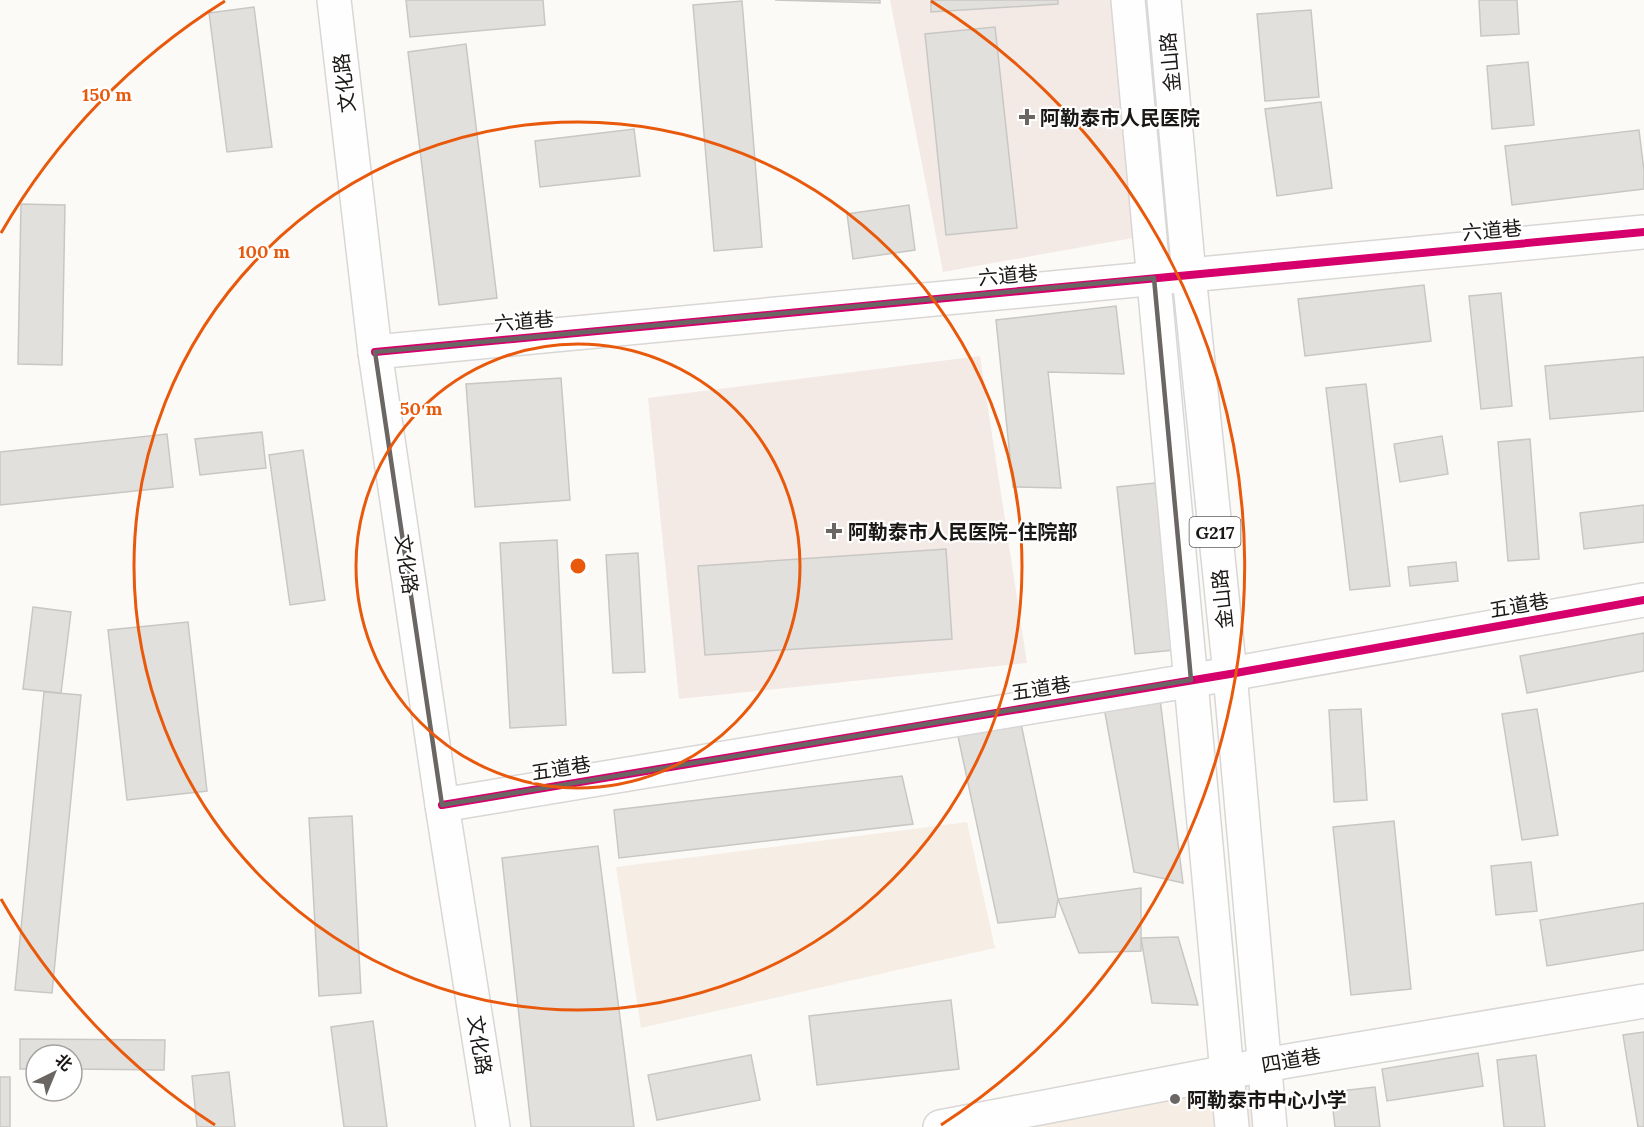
<svg xmlns="http://www.w3.org/2000/svg" width="1644" height="1127" font-family="Lora,'Noto Sans SC',serif">
  <style>
    .built { fill: #f6eee5 }
    .medical { fill: #f3eae5 }
    .building { fill: #e2e0dd; stroke: #c9c7c4; stroke-width: 1.5 }
    .lines { fill: none; stroke-linecap: round; stroke-linejoin: round }
    .minor-casing { stroke: #d9d7d5; stroke-width: 36 }
    .tertiary-casing { stroke: #d9d7d5; stroke-width: 36 }
    .trunk-casing { stroke: #d9d7d5; stroke-width: 36 }
    .minor { stroke: #fffefe; stroke-width: 33 }
    .tertiary { stroke: #fffefe; stroke-width: 33 }
    .trunk { stroke: #fffefe; stroke-width: 33 }
    .cycleway-casing { stroke: #fff; stroke-width: 11 }
    .cycleway { stroke: #d6006c; stroke-width: 8 }
    .marked { fill: none; stroke: #696664; stroke-width: 4.5; stroke-linejoin: round }
    .ring { fill: none; stroke: #e8590c; stroke-width: 3 }
    .poi-dot { fill: #696664; stroke: #fff; stroke-width: 2 }
    .labels { text-anchor: middle; dominant-baseline: central; stroke-width: 4.5; stroke-linejoin: round; paint-order: stroke }
    .shield { fill: #fff; stroke: #5f5d5b; stroke-width: 1.5 }
    .shield-label { font-size: 18px; font-weight: bold; fill: #1a1715 }
    .street-label { font-size: 20px; fill: #1a1715; stroke: #fff }
    .poi-label { font-size: 20px; font-weight: bold; fill: #1a1715; stroke: #fff; text-anchor: start }
    .centre { fill: #e8590c; stroke: #fff; stroke-width: 3 }
    .ring-label { font-size: 18px; text-anchor: middle; font-weight: bold; fill: #e8590c; stroke: #fff; stroke-width: 4.5; stroke-linejoin: round; paint-order: stroke }
  </style>
  <rect width="100%" height="100%" fill="#fcfaf7"/>
  <g class="built">
    <path d="M 967,822 L 995,948 L 641,1028 L 616,867 Z"/>
    <path d="M 1264,1065 L 1270,1127 L 940,1127 Z"/>
  </g>
  <g class="medical">
    <path d="M 890,0 L 1126,0 L 1155,234 L 943,272 Z"/>
    <path d="M 980,356 L 1027,663 L 679,699 L 648,398 Z"/>
  </g>
  <g class="building">
    <path d="M 406,0 L 543,0 L 545,25 L 410,37 Z"/>
    <path d="M 775,0 L 880,0 L 880,3 Z"/>
    <path d="M 931,0 L 1058,0 L 1058,4 L 931,12 Z"/>
    <path d="M 1479,0 L 1517,0 L 1519,34 L 1481,36 Z"/>
    <path d="M 742,1 L 762,247 L 714,251 L 693,5 Z"/>
    <path d="M 254,7 L 272,147 L 227,152 L 209,13 Z"/>
    <path d="M 1311,10 L 1319,97 L 1265,101 L 1257,14 Z"/>
    <path d="M 995,27 L 1017,228 L 946,235 L 925,34 Z"/>
    <path d="M 466,44 L 497,298 L 439,305 L 408,52 Z"/>
    <path d="M 1528,62 L 1534,125 L 1492,129 L 1487,66 Z"/>
    <path d="M 1321,102 L 1332,188 L 1277,196 L 1265,109 Z"/>
    <path d="M 634,129 L 640,176 L 540,187 L 535,141 Z"/>
    <path d="M 1639,130 L 1644,171 L 1644,189 L 1512,205 L 1505,146 Z"/>
    <path d="M 21,204 L 65,205 L 62,365 L 18,364 Z"/>
    <path d="M 909,205 L 915,250 L 853,259 L 847,214 Z"/>
    <path d="M 1424,285 L 1431,341 L 1305,356 L 1298,299 Z"/>
    <path d="M 1501,293 L 1512,406 L 1481,409 L 1469,296 Z"/>
    <path d="M 1116,306 L 1124,374 L 1048,372 L 1061,488 L 1013,487 L 996,320 Z"/>
    <path d="M 1644,357 L 1644,411 L 1550,419 L 1545,366 Z"/>
    <path d="M 561,378 L 570,500 L 475,507 L 466,384 Z"/>
    <path d="M 1366,384 L 1390,586 L 1350,590 L 1326,388 Z"/>
    <path d="M 262,432 L 266,468 L 200,475 L 195,439 Z"/>
    <path d="M 167,434 L 173,487 L 0,505 L 0,452 Z"/>
    <path d="M 1442,436 L 1448,474 L 1400,482 L 1394,444 Z"/>
    <path d="M 1530,439 L 1539,559 L 1508,561 L 1498,442 Z"/>
    <path d="M 303,450 L 325,600 L 290,605 L 269,455 Z"/>
    <path d="M 1155,483 L 1174,650 L 1135,654 L 1117,487 Z"/>
    <path d="M 1644,505 L 1644,542 L 1584,549 L 1580,513 Z"/>
    <path d="M 557,540 L 566,725 L 510,728 L 500,543 Z"/>
    <path d="M 946,549 L 952,639 L 705,655 L 698,566 Z"/>
    <path d="M 638,553 L 645,672 L 613,673 L 606,555 Z"/>
    <path d="M 1456,562 L 1458,581 L 1410,586 L 1408,567 Z"/>
    <path d="M 33,607 L 71,612 L 61,693 L 23,689 Z"/>
    <path d="M 188,622 L 207,791 L 127,800 L 108,630 Z"/>
    <path d="M 1644,633 L 1644,671 L 1527,693 L 1520,656 Z"/>
    <path d="M 44,692 L 81,695 L 52,993 L 15,990 Z"/>
    <path d="M 1160,699 L 1183,883 L 1134,872 L 1103,702 Z"/>
    <path d="M 1361,709 L 1367,800 L 1334,802 L 1329,710 Z"/>
    <path d="M 1537,709 L 1558,835 L 1522,840 L 1502,714 Z"/>
    <path d="M 1020,719 L 1058,899 L 1055,917 L 998,923 L 956,727 Z"/>
    <path d="M 902,776 L 913,824 L 619,858 L 614,810 Z"/>
    <path d="M 352,816 L 361,993 L 319,996 L 309,818 Z"/>
    <path d="M 1394,821 L 1411,989 L 1351,995 L 1333,827 Z"/>
    <path d="M 598,846 L 634,1127 L 531,1127 L 502,858 Z"/>
    <path d="M 1531,862 L 1537,911 L 1496,915 L 1491,866 Z"/>
    <path d="M 1141,888 L 1141,951 L 1079,953 L 1058,899 Z"/>
    <path d="M 1644,903 L 1644,950 L 1547,966 L 1540,920 Z"/>
    <path d="M 1178,937 L 1198,1005 L 1152,1003 L 1141,938 Z"/>
    <path d="M 951,1000 L 959,1069 L 817,1085 L 809,1016 Z"/>
    <path d="M 373,1021 L 387,1127 L 344,1127 L 331,1027 Z"/>
    <path d="M 1644,1032 L 1644,1127 L 1638,1127 L 1623,1035 Z"/>
    <path d="M 20,1039 L 165,1040 L 164,1070 L 72,1069 L 72,1055 L 36,1055 L 36,1069 L 20,1069 Z"/>
    <path d="M 1478,1053 L 1483,1086 L 1387,1101 L 1382,1069 Z"/>
    <path d="M 751,1055 L 760,1100 L 657,1120 L 648,1075 Z"/>
    <path d="M 1536,1055 L 1545,1127 L 1504,1127 L 1497,1060 Z"/>
    <path d="M 229,1072 L 235,1127 L 197,1127 L 192,1076 Z"/>
    <rect x="0" y="1077" width="10" height="50"/>
    <path d="M 1375,1087 L 1380,1127 L 1335,1127 L 1331,1092 Z"/>
  </g>
  <g class="lines">
    <defs>
      <g id="minor">
        <path d="M 375,352 L 1644,232"/>
        <path d="M 442,805 L 1230,674 L 1644,600"/>
        <path d="M 940,1127 L 1264,1065 L 1644,1001"/>
      </g>
      <path id="tertiary" d="M 334,0 L 375,352 L 442,805 L 493,1127"/>
      <g id="trunk">
        <path d="M 1128,0 L 1232,1127"/>
        <path d="M 1164,0 L 1189,275 L 1230,674 L 1270,1127"/>
      </g>
    </defs>
    <use href="#minor" class="minor-casing"/>
    <use href="#tertiary" class="tertiary-casing"/>
    <use href="#trunk" class="trunk-casing"/>
    <use href="#minor" class="minor"/>
    <use href="#tertiary" class="tertiary"/>
    <use href="#trunk" class="trunk"/>
    <defs>
      <g id="cycleway">
        <path d="M 375,352 L 1644,232"/>
        <path d="M 442,805 L 1230,674 L 1644,600"/>
      </g>
    </defs>
    <use href="#cycleway" class="cycleway-casing"/>
    <use href="#cycleway" class="cycleway"/>
  </g>
  <path class="marked" d="M 1154,278 L 1191,680 L 442,805 L 375,352 Z"/>
  <g class="ring">
    <circle cx="578" cy="566" r="222"/>
    <circle cx="578" cy="566" r="444"/>
    <path d="M215 1125A666 666 0 0 1 1 899M1 233A666 666 0 0 1 225 1M931 1A666 666 0 0 1 941 1125"/>
  </g>
  <g class="poi-dot">
    <path d="M1024 108h6v6h6v6h-6v6h-6v-6h-6v-6h6z"/>
    <path d="M831 522h6v6h6v6h-6v6h-6v-6h-6v-6h6z"/>
    <circle cx="1175" cy="1099" r="6"/>
  </g>
  <g class="labels">
    <rect class="shield" x="1189.5" y="517" width="51" height="30" rx="4.5"/>
    <g class="shield-label">
      <text x="1215" y="532">G217</text>
    </g>
    <g class="street-label">
      <text transform="translate(1170 62) rotate(-95)">金山路</text>
      <text transform="translate(344 83) rotate(-97)">文化路</text>
      <text transform="translate(1492 230) rotate(-5)">六道巷</text>
      <text transform="translate(1008 275) rotate(-5)">六道巷</text>
      <text transform="translate(524 321) rotate(-5)">六道巷</text>
      <text transform="translate(407 564) rotate(82)">文化路</text>
      <text transform="translate(1222 599) rotate(-96)">金山路</text>
      <text transform="translate(1519 605) rotate(-10)">五道巷</text>
      <text transform="translate(1041 688) rotate(-9)">五道巷</text>
      <text transform="translate(561 768) rotate(-9)">五道巷</text>
      <text transform="translate(480 1045) rotate(81)">文化路</text>
      <text transform="translate(1291 1060) rotate(-10)">四道巷</text>
    </g>
    <g class="poi-label">
      <text x="1040" y="117">阿勒泰市人民医院</text>
      <text x="848" y="531">阿勒泰市人民医院-住院部</text>
      <text x="1187" y="1099">阿勒泰市中心小学</text>
    </g>
  </g>
  <circle cx="578" cy="566" r="9" class="centre"/>
  <g class="ring-label">
    <text x="107" y="101">150 m</text>
    <text x="264" y="258">100 m</text>
    <text x="421" y="415">50 m</text>
  </g>
  <g transform="translate(54 1073) rotate(43)"><circle r="28" fill="#ffffff" stroke="#a3a2a1" stroke-width="1.5"/>
  <path d="M0-4.5L10 22L0 15L-10 22Z" fill="#696664"/>
  <text y="-9" font-size="16" font-weight="bold" text-anchor="middle" fill="#1a1715">北</text>
  </g>
</svg>
